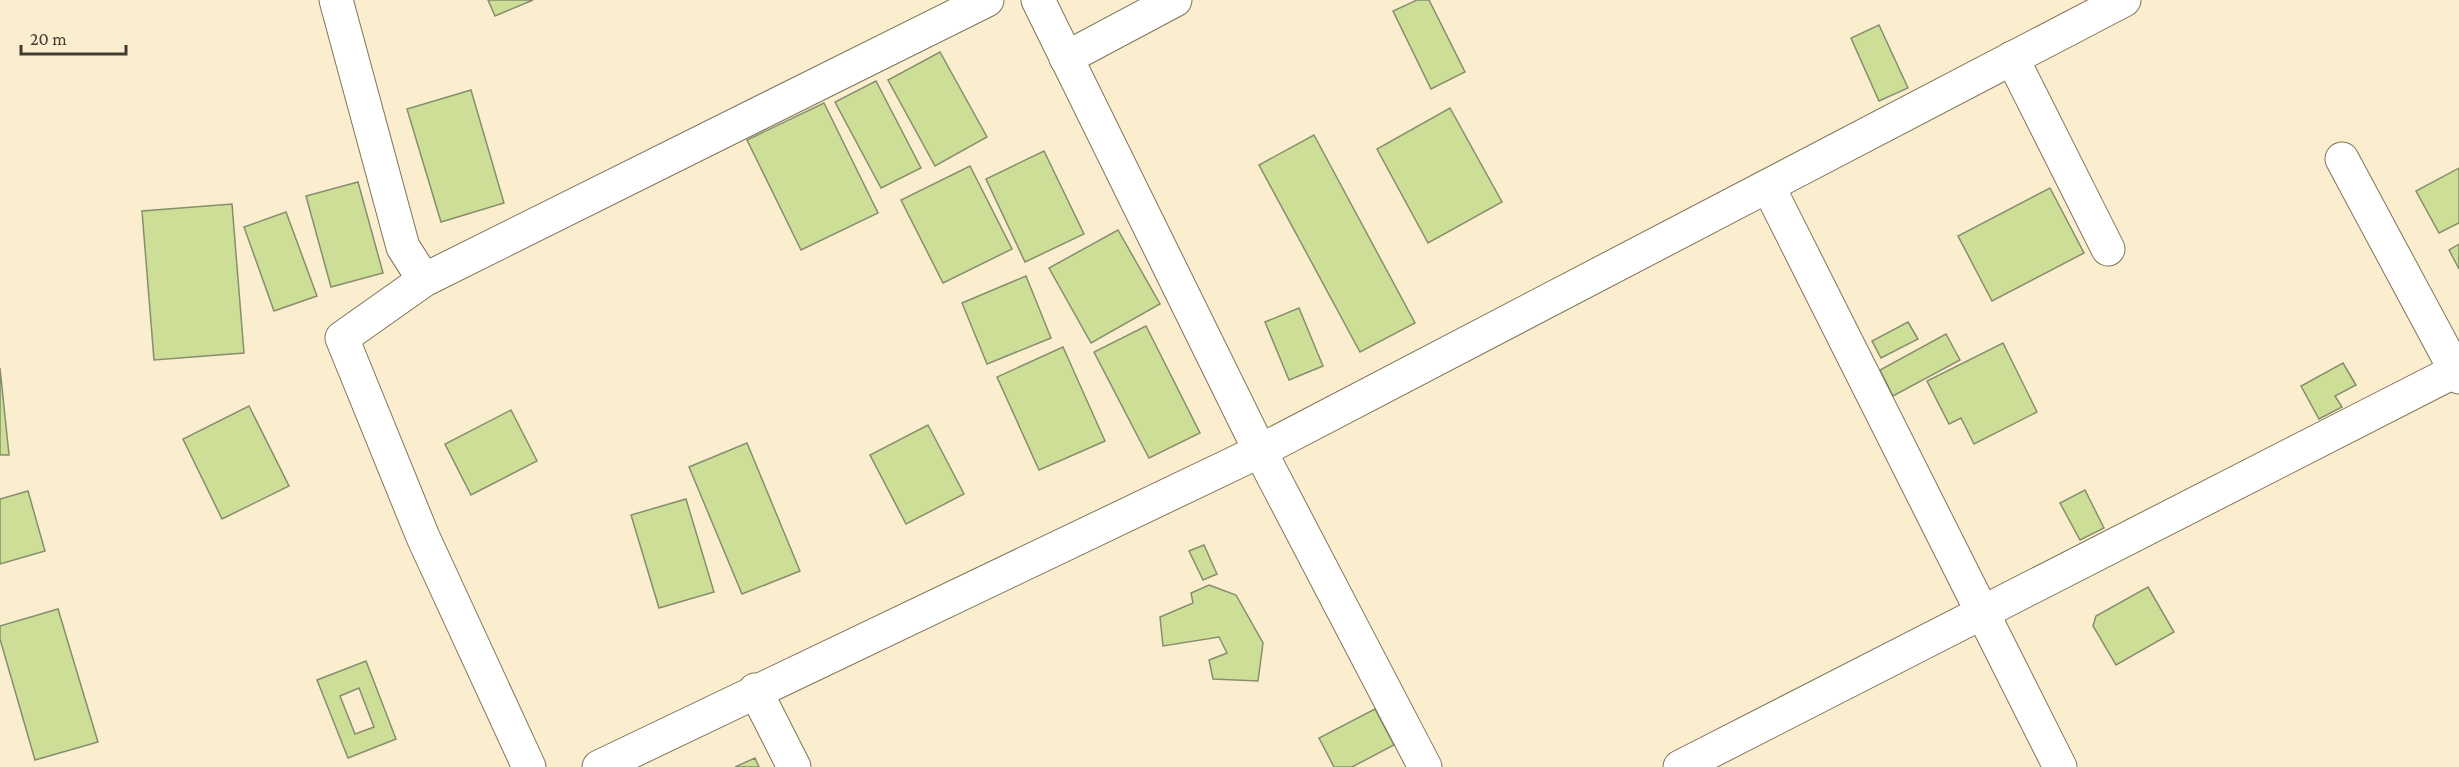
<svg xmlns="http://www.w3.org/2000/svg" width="2459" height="767" font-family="'Crimson Pro',serif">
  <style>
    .building { fill: #cdde96; stroke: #878e70; stroke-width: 1.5; fill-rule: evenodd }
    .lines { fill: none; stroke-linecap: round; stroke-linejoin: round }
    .street-casing { stroke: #807458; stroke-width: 35 }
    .street { stroke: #fff; stroke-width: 33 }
  </style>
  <rect width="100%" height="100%" fill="#fbeece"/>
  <g class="building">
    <path d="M 488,0 L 533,0 L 495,16 Z"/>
    <path d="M 1417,0 L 1429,0 L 1465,72 L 1431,89 L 1393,11 Z"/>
    <path d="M 1879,25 L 1908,88 L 1879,101 L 1851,38 Z"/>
    <path d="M 940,52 L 987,137 L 935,166 L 888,80 Z"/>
    <path d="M 876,81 L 921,168 L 881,188 L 835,102 Z"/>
    <path d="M 471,90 L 504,203 L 441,222 L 407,109 Z"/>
    <path d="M 824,103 L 878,213 L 801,250 L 747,140 Z"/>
    <path d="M 1450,108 L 1502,202 L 1428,243 L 1377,149 Z"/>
    <path d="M 1314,135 L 1415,323 L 1360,352 L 1259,165 Z"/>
    <path d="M 1044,151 L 1084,234 L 1025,262 L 986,179 Z"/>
    <path d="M 970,166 L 1012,249 L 943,283 L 901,200 Z"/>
    <path d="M 2459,168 L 2459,223 L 2439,233 L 2416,191 Z"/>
    <path d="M 358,182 L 383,273 L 331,287 L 306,196 Z"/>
    <path d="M 2050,188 L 2084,253 L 1992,301 L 1958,236 Z"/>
    <path d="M 232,204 L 244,353 L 154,360 L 142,211 Z"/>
    <path d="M 286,212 L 317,296 L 274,311 L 244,227 Z"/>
    <path d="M 1118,230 L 1160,304 L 1091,343 L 1049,268 Z"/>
    <path d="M 2459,244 L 2459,269 L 2449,250 Z"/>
    <path d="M 1026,276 L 1051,338 L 987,364 L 962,303 Z"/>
    <path d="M 1299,308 L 1323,366 L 1289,380 L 1265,322 Z"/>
    <path d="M 1908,322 L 1918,339 L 1881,358 L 1872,341 Z"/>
    <path d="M 1146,326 L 1200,433 L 1149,458 L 1094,352 Z"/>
    <path d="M 1946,334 L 1960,360 L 1893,396 L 1880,370 Z"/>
    <path d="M 2003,343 L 2037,412 L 1974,444 L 1961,418 L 1949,424 L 1927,381 Z"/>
    <path d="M 1063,347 L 1105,441 L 1039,470 L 997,377 Z"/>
    <path d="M 2343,363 L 2356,385 L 2335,396 L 2342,407 L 2319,419 L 2301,386 Z"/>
    <path d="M 0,368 L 9,455 L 0,455 Z"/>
    <path d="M 249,406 L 289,486 L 222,519 L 183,439 Z"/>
    <path d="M 511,410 L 537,461 L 471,495 L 445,444 Z"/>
    <path d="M 928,425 L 964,494 L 906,524 L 870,455 Z"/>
    <path d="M 747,443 L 800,571 L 742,594 L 689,467 Z"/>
    <path d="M 2085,490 L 2104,528 L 2080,540 L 2060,503 Z"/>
    <path d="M 28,491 L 45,551 L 0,564 L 0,499 Z"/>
    <path d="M 686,499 L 714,592 L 659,608 L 631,515 Z"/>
    <path d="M 1204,545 L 1217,574 L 1203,580 L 1189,551 Z"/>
    <path d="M 1209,585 L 1236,595 L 1263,643 L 1258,681 L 1213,679 L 1209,660 L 1227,653 L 1219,637 L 1163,646 L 1160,617 L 1193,603 L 1191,593 Z"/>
    <path d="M 2148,587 L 2174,632 L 2116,665 L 2093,626 L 2096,616 Z"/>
    <path d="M 58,609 L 98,742 L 35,760 L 0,639 L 0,626 Z"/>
    <path d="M 366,661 L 396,739 L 348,758 L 317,680 ZM 359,688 L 374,727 L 355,734 L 340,696 Z"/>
    <path d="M 1375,709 L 1394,745 L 1352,767 L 1334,767 L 1319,738 Z"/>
    <path d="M 755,758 L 759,767 L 735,767 Z"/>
  </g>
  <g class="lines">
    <defs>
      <g id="street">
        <path d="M 336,0 L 403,247 L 424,280"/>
        <path d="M 1038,0 L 1260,451 L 1425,767"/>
        <path d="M 1066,58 L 1175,0"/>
        <path d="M 2012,58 L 2108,249"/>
        <path d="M 2342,159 L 2459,377"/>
        <path d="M 1768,186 L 2060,767"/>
        <path d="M 755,690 L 794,767"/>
        <path d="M 529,767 L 423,537 L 342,338 L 424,280 L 987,0"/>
        <path d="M 599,767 L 1260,451 L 2124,0"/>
        <path d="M 1680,767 L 2459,369"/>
      </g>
    </defs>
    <use href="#street" class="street-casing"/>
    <use href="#street" class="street"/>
  </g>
  <path d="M21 45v9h105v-9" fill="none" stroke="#413c30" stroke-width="3"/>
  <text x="30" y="45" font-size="18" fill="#413c30" stroke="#fbeece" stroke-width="4.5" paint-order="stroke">20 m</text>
</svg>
